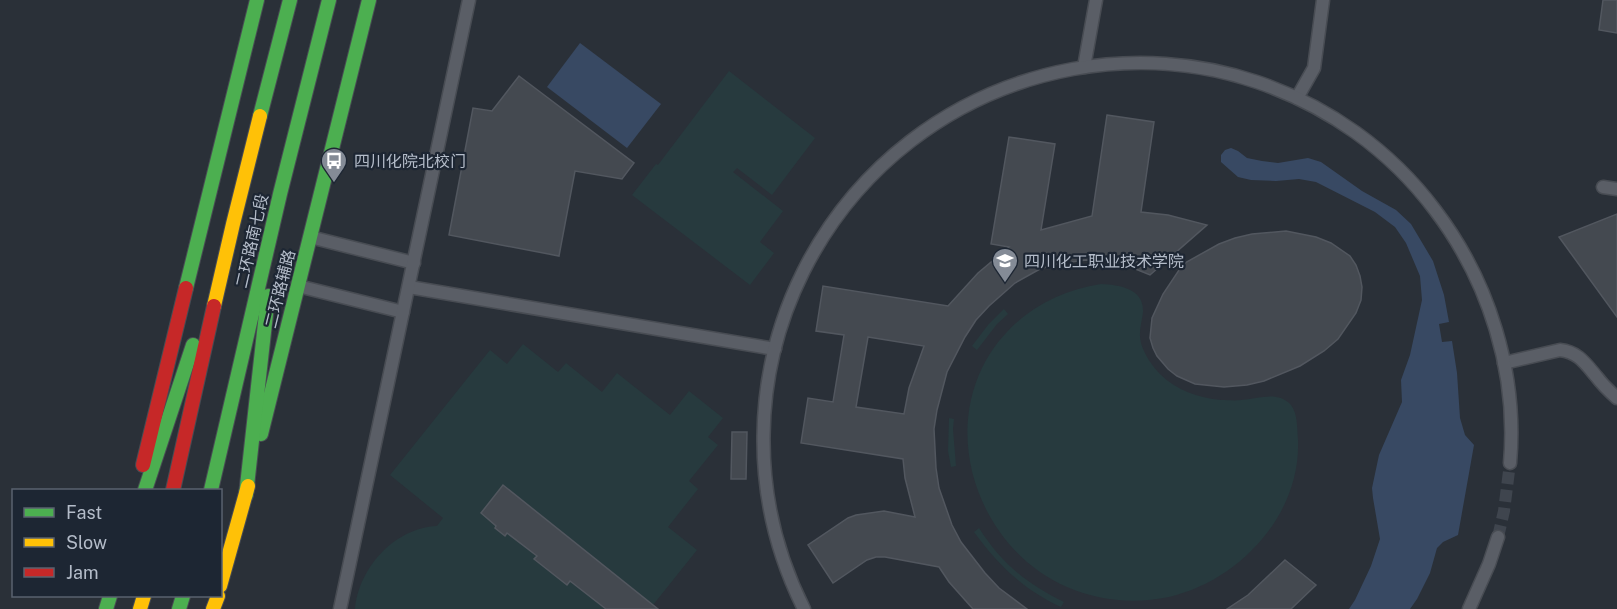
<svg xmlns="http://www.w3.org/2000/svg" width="1617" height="609" font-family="'Public Sans','Noto Sans SC',sans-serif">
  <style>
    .green { fill: #273a3e }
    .water { fill: #384963 }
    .building { fill: #444950; stroke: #52575f; stroke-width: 1.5; fill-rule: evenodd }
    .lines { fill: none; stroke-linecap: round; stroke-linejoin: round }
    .street-tunnel { stroke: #3f454e; stroke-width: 12; stroke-dasharray: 12 6; stroke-linecap: butt }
    .street-casing { stroke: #484c53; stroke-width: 15 }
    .fast-casing { stroke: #484c53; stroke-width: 16 }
    .slow-casing { stroke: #484c53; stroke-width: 16 }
    .jam-casing { stroke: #484c53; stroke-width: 16 }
    .street { stroke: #5a5e66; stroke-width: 12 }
    .fast { stroke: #4caf50; stroke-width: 14 }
    .slow { stroke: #ffc107; stroke-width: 14 }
    .jam { stroke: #c62828; stroke-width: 14 }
    .labels { text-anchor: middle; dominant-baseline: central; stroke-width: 4.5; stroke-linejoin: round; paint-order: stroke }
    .poi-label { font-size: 16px; fill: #b4bcc9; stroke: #1d2633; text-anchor: start }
    .street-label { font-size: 16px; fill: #b4bcc9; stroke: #1d2633 }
  </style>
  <rect width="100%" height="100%" fill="#2a3038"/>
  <g class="green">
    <path d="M 729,71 L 815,138 L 772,195 L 737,168 L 733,172 L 783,211 L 760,242 L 774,253 L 750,285 L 632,195 L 656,164 L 658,165 Z"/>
    <path d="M 1101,284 C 1119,285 1144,288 1143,312 C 1142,322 1138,332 1141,343 C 1144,354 1152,366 1160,374 C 1176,390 1198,398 1221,400 C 1227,400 1235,401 1241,400 C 1258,399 1278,390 1291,405 C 1298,414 1297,429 1298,440 C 1301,515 1239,581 1169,597 C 1134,604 1099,601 1067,587 C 986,552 943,449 982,368 C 1006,320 1050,292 1101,284 Z"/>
    <path d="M 1004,309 L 1008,314 L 997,324 L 977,350 L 972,346 L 988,325 Z"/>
    <path d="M 523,344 L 558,372 L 566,363 L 602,392 L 617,373 L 670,415 L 689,391 L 723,418 L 708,437 L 718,445 L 689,481 L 698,489 L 668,527 L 697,550 L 653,605 L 503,485 L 481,513 L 496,526 L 495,528 L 513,525 L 521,544 L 537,556 L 535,559 L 567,585 L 570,581 L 606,609 L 355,609 C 359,568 394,528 437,526 L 443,518 L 390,475 L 490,350 L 507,364 Z"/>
    <path d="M 949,418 L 954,419 L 953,429 L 956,466 L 951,467 L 948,451 Z"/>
    <path d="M 979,528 C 1002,564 1026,583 1064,602 L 1061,607 C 1023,589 999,566 974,532 Z"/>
  </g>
  <g class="water">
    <path d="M 580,43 L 661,104 L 627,148 L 547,87 Z"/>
    <path d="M 1231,148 L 1238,151 L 1247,158 L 1262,161 L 1278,163 L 1308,158 L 1321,162 L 1362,191 L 1396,210 L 1411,224 L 1433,261 L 1444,295 L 1449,322 L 1439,324 L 1442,342 L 1452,341 L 1457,373 L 1460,418 L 1465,435 L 1474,445 L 1458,535 L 1443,542 L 1437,548 L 1430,573 L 1417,599 L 1410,609 L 1349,609 L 1355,600 L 1371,566 L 1380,539 L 1373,498 L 1372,488 L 1379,455 L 1402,402 L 1401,380 L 1410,355 L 1422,300 L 1420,276 L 1406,243 L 1395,227 L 1375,212 L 1316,182 L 1299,179 L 1276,181 L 1251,180 L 1238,177 L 1221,162 L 1221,155 L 1225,150 Z"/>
  </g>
  <g class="building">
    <path d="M 1603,0 L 1617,0 L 1617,33 L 1599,30 Z"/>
    <path d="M 519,76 L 634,163 L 622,179 L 575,171 L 559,256 L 449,235 L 473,108 L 492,111 Z"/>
    <path d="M 1107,115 L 1154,122 L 1141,212 L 1168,215 L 1207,225 L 1150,275 L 1128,266 L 1114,262 L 1086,260 L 1056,264 L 1040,269 L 1015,283 L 989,306 L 976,320 L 965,337 L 947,372 L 937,410 L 934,429 L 936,468 L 939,488 L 952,525 L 961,542 L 985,573 L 999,588 L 1027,609 L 973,609 L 949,582 L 939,567 L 885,557 L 876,557 L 867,560 L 833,583 L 808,545 L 848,518 L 856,515 L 884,511 L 915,517 L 905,478 L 903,459 L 801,443 L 808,398 L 833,402 L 844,335 L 816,331 L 823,286 L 948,306 L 978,273 L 1009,247 L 991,244 L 1009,137 L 1055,144 L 1041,230 L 1092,216 ZM 868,337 L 924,346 L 909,388 L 904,414 L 856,407 Z"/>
    <path d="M 1617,214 L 1617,317 L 1559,237 Z"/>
    <path d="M 1286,231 L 1316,237 L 1331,243 L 1350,256 L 1356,265 L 1360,276 L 1362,287 L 1361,300 L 1356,313 L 1338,339 L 1324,351 L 1300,366 L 1264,381 L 1247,385 L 1224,387 L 1195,384 L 1177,376 L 1168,369 L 1157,356 L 1153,348 L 1150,338 L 1152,318 L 1163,294 L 1183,264 L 1219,244 L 1235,238 L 1252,234 Z"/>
    <path d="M 732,432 L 747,432 L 746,479 L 731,479 Z"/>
    <path d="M 503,485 L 658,609 L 606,609 L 570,581 L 567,585 L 534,559 L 537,556 L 507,533 L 505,536 L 495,528 L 496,526 L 481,513 Z"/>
    <path d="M 1285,560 L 1316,585 L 1291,609 L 1227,609 L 1248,595 Z"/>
  </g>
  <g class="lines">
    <path class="street-tunnel" d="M 1498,537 L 1504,511 L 1510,463"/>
    <defs>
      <g id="street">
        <path d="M 1084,67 L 1096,0"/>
        <path d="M 1297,98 L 1314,68 L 1323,0"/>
        <path d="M 1603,187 L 1617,189"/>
        <path d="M 310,237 L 414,263"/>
        <path d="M 298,286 L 403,312"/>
        <path d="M 409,287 L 775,349"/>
        <path d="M 1504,363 L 1560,350 C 1578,352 1585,363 1596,376 C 1602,384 1609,391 1617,398"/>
        <path d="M 340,609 L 469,0"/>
        <path d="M 804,609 C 691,384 825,115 1073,69 C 1134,58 1198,62 1257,82 C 1328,106 1390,150 1435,210 C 1489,281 1518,373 1510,463"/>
        <path d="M 1469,609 L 1489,564 L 1498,537"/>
      </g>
      <g id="fast">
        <path d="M 260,116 L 290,0"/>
        <path d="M 186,288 L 257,0"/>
        <path d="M 261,434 L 369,0"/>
        <path d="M 145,490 L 193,345"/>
        <path d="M 211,490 L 280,194 L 329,0"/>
        <path d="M 246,495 L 268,296"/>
        <path d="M 106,609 L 110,596"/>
        <path d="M 179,609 L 183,596"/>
      </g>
      <g id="slow">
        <path d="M 214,306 L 233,224 L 260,116"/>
        <path d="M 220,586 L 248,486"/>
        <path d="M 140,609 L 144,596"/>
        <path d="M 213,609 L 218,596"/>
      </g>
      <g id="jam">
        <path d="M 143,465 L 186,288"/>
        <path d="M 173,490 L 214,306"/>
      </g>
    </defs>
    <use href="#street" class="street-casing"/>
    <use href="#fast" class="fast-casing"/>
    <use href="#slow" class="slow-casing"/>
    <use href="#jam" class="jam-casing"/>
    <use href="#street" class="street"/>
    <use href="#fast" class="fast"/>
    <use href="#slow" class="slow"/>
    <use href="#jam" class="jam"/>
  </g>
  <defs>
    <symbol id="bus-pin" viewBox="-11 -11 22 30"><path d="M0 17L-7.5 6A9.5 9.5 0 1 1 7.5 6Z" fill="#848b96" stroke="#1d2633"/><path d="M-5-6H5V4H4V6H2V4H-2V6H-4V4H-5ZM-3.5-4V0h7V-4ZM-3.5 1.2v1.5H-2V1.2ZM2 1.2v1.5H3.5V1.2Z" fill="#fff"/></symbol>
    <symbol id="university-pin" viewBox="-11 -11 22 30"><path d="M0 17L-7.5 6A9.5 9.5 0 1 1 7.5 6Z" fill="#848b96" stroke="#1d2633"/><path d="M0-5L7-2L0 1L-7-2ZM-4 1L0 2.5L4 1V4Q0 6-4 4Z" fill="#fff"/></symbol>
  </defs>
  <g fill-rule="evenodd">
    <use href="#bus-pin" x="319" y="146" width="30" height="40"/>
    <use href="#university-pin" x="990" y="246" width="30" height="40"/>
  </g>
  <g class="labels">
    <g class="poi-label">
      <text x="354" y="161">四川化院北校门</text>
      <text x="1024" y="261">四川化工职业技术学院</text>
    </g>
    <g class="street-label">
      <text transform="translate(252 241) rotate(-77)">二环路南七段</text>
      <text transform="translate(280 289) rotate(-76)">二环路辅路</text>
    </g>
  </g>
  <rect x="12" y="489" width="210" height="108" fill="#1d2633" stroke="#59626f" stroke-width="1.5"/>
  <rect x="24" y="508" width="30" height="9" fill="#4caf50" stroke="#59626f" stroke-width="1.5"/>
  <text x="66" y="519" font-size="18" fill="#b4bcc9">Fast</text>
  <rect x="24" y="538" width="30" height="9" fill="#ffc107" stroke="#59626f" stroke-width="1.5"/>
  <text x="66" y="549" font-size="18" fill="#b4bcc9">Slow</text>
  <rect x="24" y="568" width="30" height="9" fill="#c62828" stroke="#59626f" stroke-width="1.5"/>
  <text x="66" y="579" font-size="18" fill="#b4bcc9">Jam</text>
</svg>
